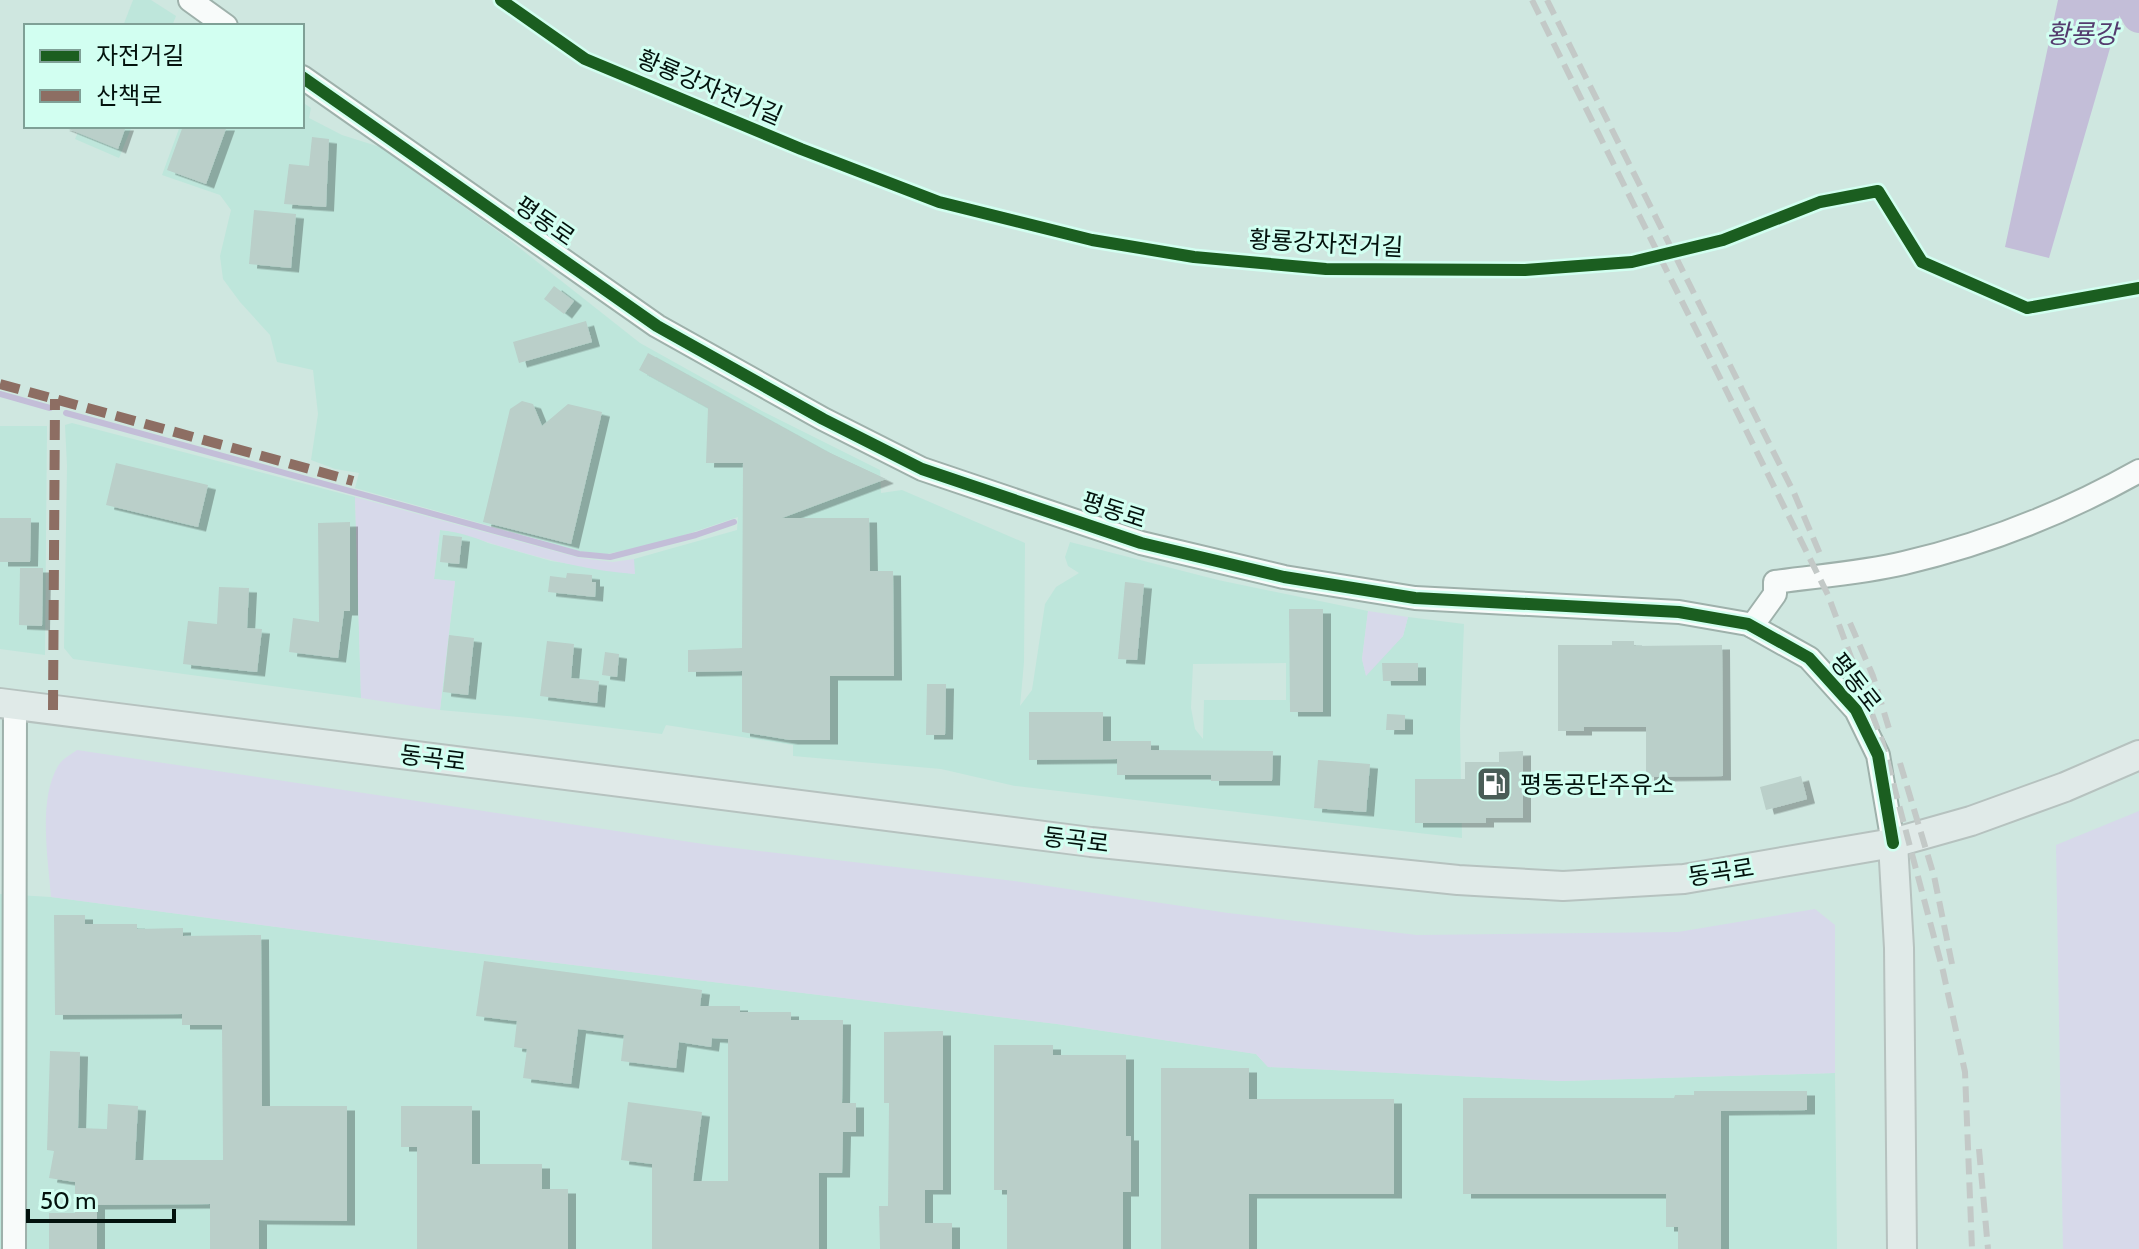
<svg xmlns="http://www.w3.org/2000/svg" width="2139" height="1249" font-family="Cabin,'Noto Sans KR',sans-serif">
  <style>
    .built { fill: #bee6db; fill-rule: evenodd }
    .green { fill: #d7d9ea }
    .water { fill: #c3bed8 }
    .lines { fill: none; stroke-linecap: round; stroke-linejoin: round }
    .stream { stroke: #c3bed8; stroke-width: 6 }
    .river { stroke: #c3bed8; stroke-width: 34 }
    .building { fill: #bacfc9; filter: url(#shadow) }
    .minor-casing { stroke: #9eb1ab; stroke-width: 26 }
    .major-casing { stroke: #b6c2bf; stroke-width: 32 }
    .minor { stroke: #f8fbfa; stroke-width: 22 }
    .major { stroke: #e0eae8; stroke-width: 28 }
    .rail { stroke: #c3c9c7; stroke-width: 6; stroke-dasharray: 16 8; stroke-linecap: butt }
    .quiet { stroke: #8d6e63; stroke-width: 10; stroke-dasharray: 20 10; stroke-linecap: butt }
    .cycleway-casing { stroke: #d2fff1; stroke-width: 17 }
    .cycleway { stroke: #1b5e20; stroke-width: 12 }
    .labels { text-anchor: middle; dominant-baseline: central; stroke-width: 6; stroke-linejoin: round; paint-order: stroke }
    .street-label { font-size: 24px; fill: #03120d; stroke: #d2fff1 }
    .poi-label { font-size: 24px; fill: #03120d; stroke: #d2fff1; text-anchor: start }
    .water-label { font-size: 26px; font-style: italic; fill: #543b6e; stroke: #d2fff1 }
  </style>
  <defs>
    <filter id="shadow"><feDropShadow dx="8" dy="4.5" stdDeviation="0" flood-color="#0004"/></filter>
  </defs>
  <rect width="100%" height="100%" fill="#cfe7e0"/>
  <g class="built">
    <path d="M 133,0 L 151,0 L 176,16 L 172,26 L 123,26 Z"/>
    <path d="M 302,102 L 311,108 L 309,118 L 342,135 L 380,147 L 507,238 L 640,343 L 762,411 L 880,470 L 881,493 L 902,490 L 1025,543 L 1024,662 L 1020,706 L 1032,690 L 1045,604 L 1056,587 L 1079,573 L 1068,566 L 1065,557 L 1070,542 L 1218,580 L 1368,611 L 1362,659 L 1366,675 L 1403,636 L 1408,617 L 1464,624 L 1460,728 L 1462,838 L 1015,786 L 941,769 L 793,756 L 793,745 L 666,725 L 662,734 L 529,718 L 440,710 L 455,582 L 434,579 L 440,530 L 465,533 L 488,543 L 551,561 L 634,574 L 634,559 L 737,530 L 738,517 L 664,542 L 607,554 L 579,551 L 355,488 L 359,473 L 335,469 L 311,460 L 318,414 L 313,370 L 277,362 L 270,335 L 240,302 L 223,279 L 220,256 L 231,210 L 220,195 L 162,175 L 180,126 L 302,126 ZM 1286,663 L 1286,700 L 1204,700 L 1203,739 L 1195,729 L 1191,708 L 1193,664 Z"/>
    <path d="M 81,126 L 132,126 L 119,158 L 75,139 Z"/>
    <path d="M 72,423 L 355,497 L 361,698 L 73,659 L 64,648 L 67,466 L 65,425 Z"/>
    <path d="M 0,426 L 47,426 L 45,655 L 0,649 Z"/>
    <path d="M 0,894 L 51,897 L 458,951 L 1057,1024 L 1256,1054 L 1268,1067 L 1562,1081 L 1835,1073 L 1837,1249 L 0,1249 Z"/>
  </g>
  <g class="green">
    <path d="M 355,497 L 580,558 L 613,562 L 634,559 L 635,574 C 589,571 544,559 500,546 C 479,540 462,532 440,530 L 434,579 L 455,581 L 440,710 L 361,698 Z"/>
    <path d="M 1368,611 L 1408,617 L 1403,636 L 1366,676 L 1362,659 Z"/>
    <path d="M 77,750 L 710,845 L 1014,881 L 1228,913 L 1417,935 L 1678,932 L 1815,909 L 1835,925 L 1835,1073 L 1562,1081 L 1268,1067 L 1256,1054 L 1057,1024 L 458,951 L 51,897 C 48,858 38,800 58,766 C 62,759 70,755 77,750 Z"/>
    <path d="M 2139,811 L 2139,1249 L 2063,1249 L 2056,845 Z"/>
  </g>
  <path class="water" d="M 2058,0 L 2124,0 L 2049,258 L 2005,247 Z"/>
  <g class="lines">
    <g class="stream">
      <path d="M 0,394 L 50,408"/>
      <path d="M 66,413 L 579,554 L 610,557 L 696,535 L 734,522"/>
    </g>
    <path class="river" d="M 2130,0 L 2139,16"/>
  </g>
  <g class="building">
    <path d="M 61,126 L 126,126 L 118,149 Z"/>
    <path d="M 183,126 L 227,126 L 206,184 L 167,170 Z"/>
    <path d="M 312,137 L 329,139 L 326,207 L 284,204 L 289,164 L 309,166 Z"/>
    <path d="M 254,210 L 296,214 L 291,268 L 249,264 Z"/>
    <path d="M 554,286 L 574,301 L 564,314 L 544,299 Z"/>
    <path d="M 586,321 L 592,342 L 519,363 L 513,342 Z"/>
    <path d="M 648,353 L 826,451 L 886,479 L 782,518 L 869,518 L 870,571 L 893,571 L 894,676 L 830,676 L 830,740 L 790,740 L 742,732 L 742,671 L 688,672 L 688,650 L 742,648 L 743,463 L 706,463 L 708,408 L 639,370 Z"/>
    <path d="M 522,401 L 533,404 L 542,426 L 568,404 L 602,412 L 571,544 L 483,522 L 510,409 Z"/>
    <path d="M 116,463 L 208,485 L 198,527 L 106,505 Z"/>
    <path d="M 0,518 L 31,518 L 30,562 L 0,562 Z"/>
    <path d="M 350,522 L 350,611 L 344,611 L 338,658 L 289,652 L 293,618 L 319,622 L 318,523 Z"/>
    <path d="M 443,535 L 462,537 L 459,564 L 440,562 Z"/>
    <path d="M 20,568 L 43,568 L 42,626 L 19,625 Z"/>
    <path d="M 567,573 L 592,575 L 592,582 L 596,582 L 595,597 L 548,592 L 550,576 L 566,578 Z"/>
    <path d="M 1125,582 L 1144,584 L 1137,660 L 1118,659 Z"/>
    <path d="M 219,587 L 249,588 L 247,628 L 262,629 L 257,672 L 183,664 L 188,621 L 217,624 Z"/>
    <path d="M 1289,609 L 1323,609 L 1323,712 L 1290,712 Z"/>
    <path d="M 449,635 L 474,638 L 468,695 L 443,692 Z"/>
    <path d="M 547,641 L 574,644 L 571,678 L 599,681 L 597,703 L 540,696 Z"/>
    <path d="M 1612,641 L 1634,641 L 1634,646 L 1722,645 L 1723,776 L 1646,777 L 1646,727 L 1584,727 L 1584,731 L 1558,731 L 1558,645 L 1612,645 Z"/>
    <path d="M 605,652 L 619,654 L 617,677 L 602,675 Z"/>
    <path d="M 1382,663 L 1418,663 L 1418,681 L 1383,681 Z"/>
    <path d="M 927,684 L 946,684 L 945,735 L 926,735 Z"/>
    <path d="M 1029,712 L 1103,712 L 1103,741 L 1151,741 L 1151,750 L 1273,751 L 1272,781 L 1211,781 L 1211,775 L 1117,775 L 1117,759 L 1029,760 Z"/>
    <path d="M 1387,714 L 1405,715 L 1405,730 L 1386,730 Z"/>
    <path d="M 1523,751 L 1523,818 L 1486,818 L 1486,823 L 1415,823 L 1415,779 L 1465,779 L 1465,762 L 1499,762 L 1499,752 Z"/>
    <path d="M 1318,760 L 1370,764 L 1366,812 L 1314,808 Z"/>
    <path d="M 1801,776 L 1807,799 L 1766,810 L 1760,787 Z"/>
    <path d="M 54,915 L 85,915 L 85,924 L 137,924 L 137,929 L 183,928 L 183,936 L 261,935 L 262,1106 L 347,1106 L 347,1221 L 259,1220 L 259,1249 L 210,1249 L 210,1204 L 97,1205 L 97,1249 L 49,1249 L 49,1213 L 75,1213 L 75,1182 L 49,1178 L 54,1151 L 47,1150 L 50,1051 L 80,1052 L 78,1128 L 107,1129 L 108,1104 L 138,1106 L 135,1160 L 223,1160 L 222,1025 L 182,1025 L 182,1014 L 55,1015 Z"/>
    <path d="M 484,961 L 702,990 L 700,1006 L 740,1006 L 740,1012 L 791,1012 L 791,1020 L 843,1020 L 842,1103 L 856,1103 L 856,1132 L 843,1132 L 842,1173 L 819,1173 L 819,1249 L 652,1249 L 652,1164 L 621,1160 L 628,1102 L 702,1112 L 693,1181 L 728,1181 L 728,1039 L 712,1038 L 711,1047 L 679,1042 L 676,1068 L 621,1061 L 624,1035 L 578,1029 L 571,1084 L 523,1078 L 527,1049 L 514,1047 L 517,1021 L 476,1016 Z"/>
    <path d="M 943,1031 L 943,1190 L 925,1190 L 925,1223 L 952,1223 L 952,1249 L 880,1249 L 879,1206 L 888,1206 L 889,1103 L 884,1103 L 884,1032 Z"/>
    <path d="M 994,1045 L 1053,1045 L 1053,1055 L 1126,1055 L 1126,1136 L 1131,1136 L 1131,1192 L 1123,1192 L 1123,1249 L 1007,1249 L 1007,1190 L 994,1190 Z"/>
    <path d="M 1161,1068 L 1249,1068 L 1249,1099 L 1394,1099 L 1394,1194 L 1249,1194 L 1249,1249 L 1161,1249 Z"/>
    <path d="M 1694,1091 L 1807,1091 L 1807,1110 L 1721,1111 L 1721,1249 L 1678,1249 L 1678,1227 L 1666,1227 L 1666,1194 L 1463,1194 L 1463,1098 L 1674,1098 L 1675,1095 L 1694,1095 Z"/>
    <path d="M 401,1106 L 472,1106 L 472,1164 L 542,1164 L 542,1189 L 568,1189 L 568,1249 L 417,1249 L 417,1147 L 401,1147 Z"/>
  </g>
  <g class="lines">
    <defs>
      <g id="minor">
        <path d="M 190,0 L 226,26"/>
        <path d="M 302,77 L 657,326 L 823,419 L 922,469 L 1141,543 L 1284,577 L 1415,598 L 1679,612 L 1748,624 L 1809,658 L 1856,710 L 1878,755 L 1893,843"/>
        <path d="M 1752,626 L 1775,594 L 1775,582 C 1818,576 1862,573 1904,563 C 1986,544 2066,512 2139,471"/>
        <path d="M 14,1249 L 15,705"/>
      </g>
      <g id="major">
        <path d="M 0,703 L 1091,842 L 1458,880 L 1563,886 L 1684,879 L 1893,843 L 1971,821 L 2065,787 L 2139,755"/>
        <path d="M 1893,843 L 1899,948 L 1902,1249"/>
      </g>
    </defs>
    <use href="#minor" class="minor-casing"/>
    <use href="#major" class="major-casing"/>
    <use href="#minor" class="minor"/>
    <use href="#major" class="major"/>
    <g class="rail">
      <path d="M 1532,0 L 1828,595 L 1882,741 L 1943,971 L 1965,1072 L 1972,1249"/>
      <path d="M 1547,0 L 1794,493 L 1820,554"/>
      <path d="M 1850,623 L 1873,676 L 1890,732"/>
      <path d="M 1900,763 L 1934,876 L 1952,964"/>
      <path d="M 1979,1149 L 1988,1249"/>
    </g>
    <g class="quiet">
      <path d="M 0,384 L 353,481"/>
      <path d="M 53,710 L 55,399"/>
    </g>
    <defs>
      <g id="cycleway">
        <path d="M 501,0 L 585,59 L 801,149 L 939,202 L 1092,240 L 1194,257 L 1326,269 L 1525,270 L 1632,262 L 1723,240 L 1820,202 L 1878,191 L 1922,262 L 2027,308 L 2139,288"/>
        <path d="M 302,77 L 657,326 L 823,419 L 922,469 L 1141,543 L 1284,577 L 1415,598 L 1679,612 L 1748,624 L 1809,658 L 1856,710 L 1878,755 L 1893,843"/>
      </g>
    </defs>
    <use href="#cycleway" class="cycleway-casing"/>
    <use href="#cycleway" class="cycleway"/>
  </g>
  <defs>
    <symbol id="fuel-square" viewBox="-11 -11 22 22"><rect x="-9" y="-9" width="18" height="18" rx="4" fill="#4a5d57" stroke="#d2fff1"/><path d="M-5.5-6h7V0h2V4h1.3V-2.5L3-4.5l.8-.8L6-3V5H2.5V1h-1V6h-7ZM-4.2-4.7v3.2H.2V-4.7Z" fill="#fff"/></symbol>
  </defs>
  <g fill-rule="evenodd">
    <use href="#fuel-square" x="1474" y="764" width="40" height="40"/>
  </g>
  <g class="labels">
    <g class="street-label">
      <text transform="translate(710 87) rotate(23)">황룡강자전거길</text>
      <text transform="translate(545 221) rotate(35)">평동로</text>
      <text transform="translate(1326 243) rotate(3)">황룡강자전거길</text>
      <text transform="translate(1114 510) rotate(18)">평동로</text>
      <text transform="translate(1856 682) rotate(52)">평동로</text>
      <text transform="translate(433 758) rotate(7)">동곡로</text>
      <text transform="translate(1076 840) rotate(7)">동곡로</text>
      <text transform="translate(1721 872) rotate(-9)">동곡로</text>
    </g>
    <g class="poi-label">
      <text x="1520" y="784">평동공단주유소</text>
    </g>
    <g class="water-label">
      <text x="2082" y="34">황룡강</text>
    </g>
  </g>
  <rect x="24" y="24" width="280" height="104" fill="#d2fff1" stroke="#7fa096" stroke-width="2"/>
  <rect x="40" y="50" width="40" height="12" fill="#1b5e20" stroke="#7fa096" stroke-width="2"/>
  <text x="96" y="64" font-size="24" fill="#03120d">자전거길</text>
  <rect x="40" y="90" width="40" height="12" fill="#8d6e63" stroke="#7fa096" stroke-width="2"/>
  <text x="96" y="104" font-size="24" fill="#03120d">산책로</text>
  <path d="M28 1209v12h146v-12" fill="none" stroke="#03120d" stroke-width="4"/>
  <text x="40" y="1209" font-size="24" fill="#03120d" stroke="#d2fff1" stroke-width="6" paint-order="stroke">50 m</text>
</svg>
